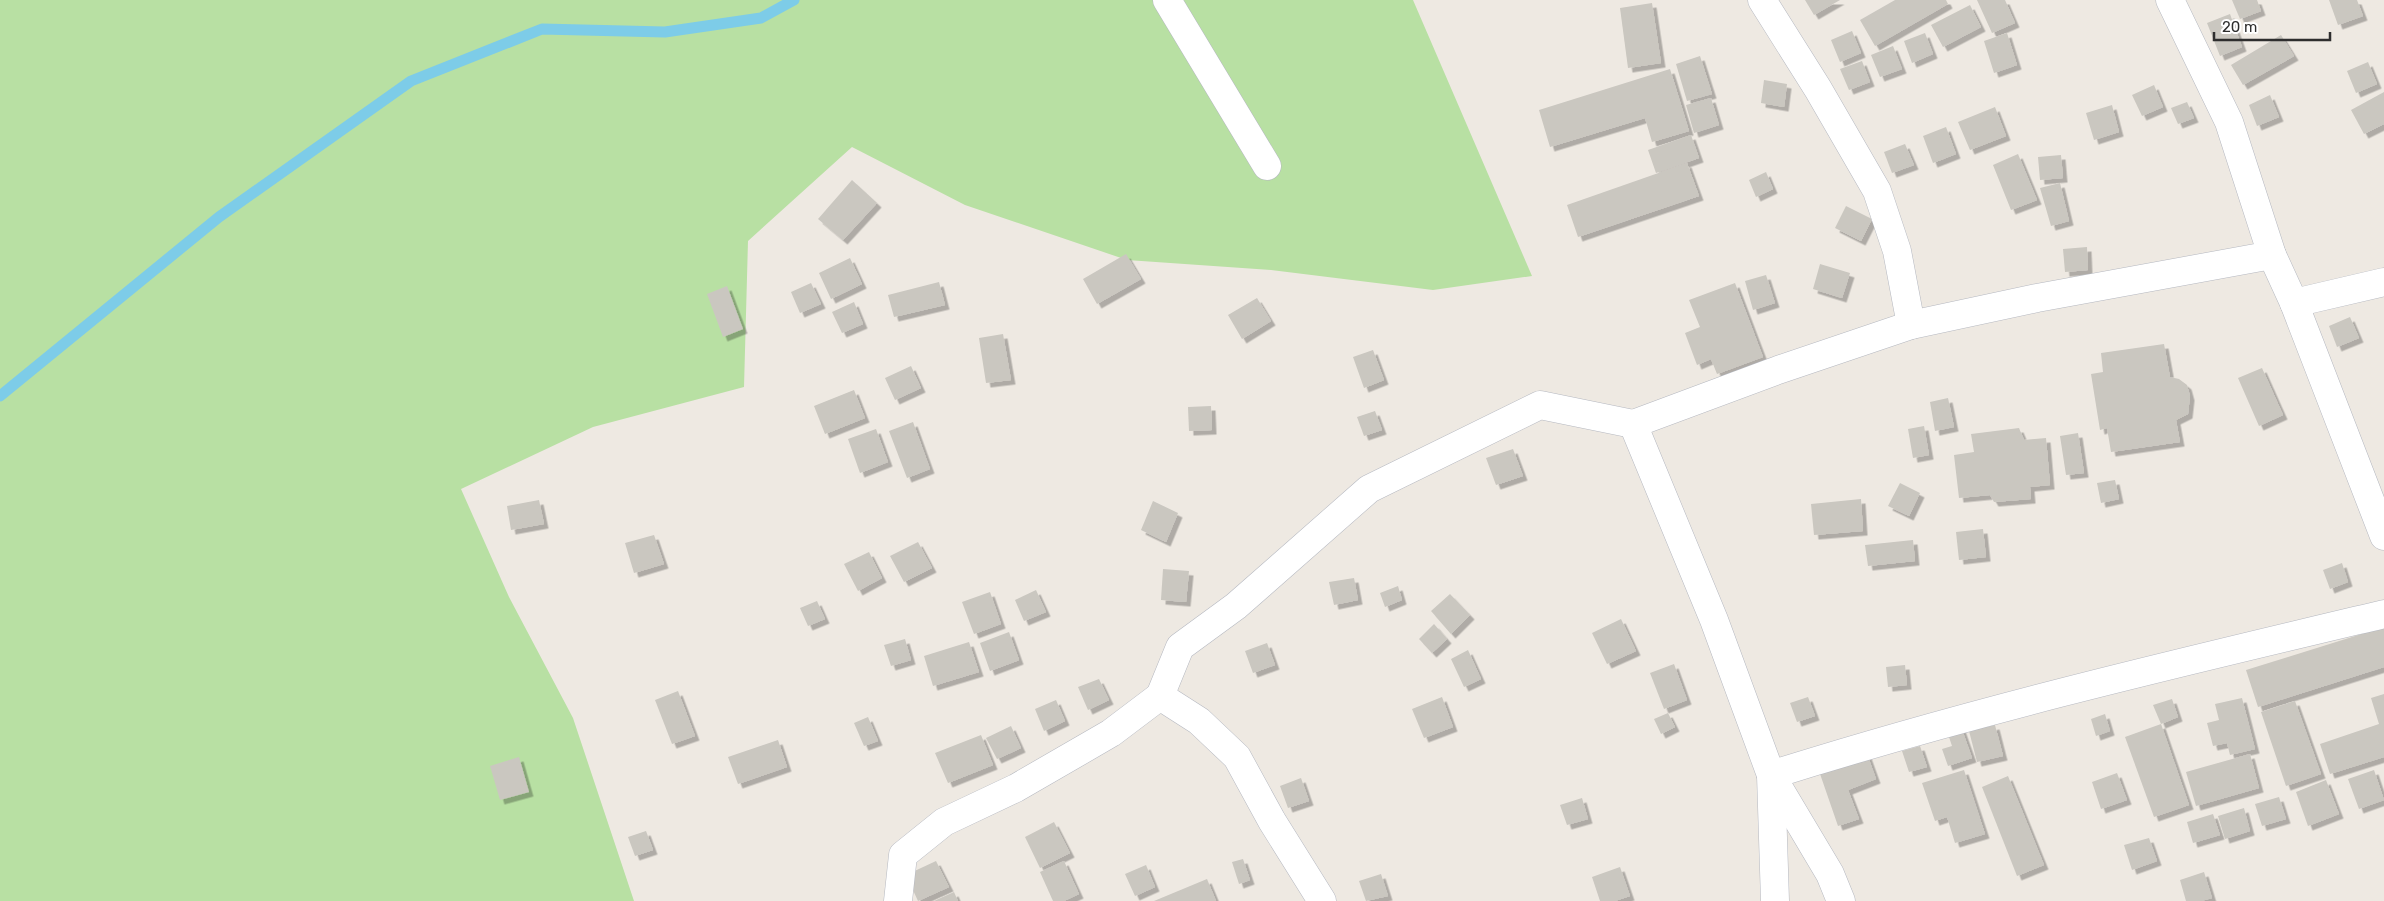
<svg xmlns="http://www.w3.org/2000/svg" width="2384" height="901" font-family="Rubik,sans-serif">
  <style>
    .green { fill: #b8e0a3 }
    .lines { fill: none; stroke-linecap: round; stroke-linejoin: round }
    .stream { stroke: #7dcce8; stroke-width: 11 }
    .building { fill: #cac7c0; filter: url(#shadow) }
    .minor-casing { stroke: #b5b8c0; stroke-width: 29 }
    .minor { stroke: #fff; stroke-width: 28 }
  </style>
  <defs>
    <filter id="shadow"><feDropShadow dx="4.5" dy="4.5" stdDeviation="0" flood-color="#0004"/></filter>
  </defs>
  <rect width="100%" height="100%" fill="#eee9e2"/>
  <path class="green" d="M 0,0 L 1413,0 L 1532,276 L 1433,290 L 1271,270 L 1127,260 L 965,205 L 852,147 L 748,241 L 744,387 L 593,427 L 461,489 L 509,597 L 573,718 L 634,901 L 0,901 Z"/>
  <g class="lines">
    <path class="stream" d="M 0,396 L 219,217 L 411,81 L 542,29 L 665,32 L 761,18 L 794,0"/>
  </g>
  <g class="building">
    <path d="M 1805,0 L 1840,0 L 1814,15 Z"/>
    <path d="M 1895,0 L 1946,0 L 1948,4 L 1875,46 L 1860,20 Z"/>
    <path d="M 1977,0 L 2005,0 L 2015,23 L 1992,33 Z"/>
    <path d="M 2232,0 L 2257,0 L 2261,11 L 2240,19 Z"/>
    <path d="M 2329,0 L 2357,0 L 2363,16 L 2338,25 Z"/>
    <path d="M 1652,3 L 1661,63 L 1628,68 L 1620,8 Z"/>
    <path d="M 1970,5 L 1981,27 L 1943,47 L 1931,25 Z"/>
    <path d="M 2230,14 L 2242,47 L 2220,56 L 2207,23 Z"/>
    <path d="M 1852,31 L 1861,53 L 1840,62 L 1831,40 Z"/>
    <path d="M 1925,33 L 1933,54 L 1912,63 L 1904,41 Z"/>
    <path d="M 2007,33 L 2017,65 L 1994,73 L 1984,41 Z"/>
    <path d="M 2281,35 L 2294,56 L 2243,85 L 2231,65 Z"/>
    <path d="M 1893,46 L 1902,69 L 1880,77 L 1871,55 Z"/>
    <path d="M 1700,56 L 1712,94 L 1687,101 L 1676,64 Z"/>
    <path d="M 1862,61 L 1870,82 L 1849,90 L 1840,69 Z"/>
    <path d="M 2368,62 L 2377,84 L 2356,93 L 2347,71 Z"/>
    <path d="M 1670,69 L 1689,131 L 1652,142 L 1645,118 L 1550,147 L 1539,110 Z"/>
    <path d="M 1764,80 L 1787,84 L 1784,107 L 1761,103 Z"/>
    <path d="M 2154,85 L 2163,107 L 2142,116 L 2132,95 Z"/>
    <path d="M 2384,92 L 2384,124 L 2364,134 L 2351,110 Z"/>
    <path d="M 2270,95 L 2279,117 L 2257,126 L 2249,105 Z"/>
    <path d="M 1711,98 L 1719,125 L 1694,133 L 1686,105 Z"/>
    <path d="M 2187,102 L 2194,118 L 2178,124 L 2171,108 Z"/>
    <path d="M 2112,105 L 2119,132 L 2094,140 L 2086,113 Z"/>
    <path d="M 1995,107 L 2006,136 L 1970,150 L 1958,122 Z"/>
    <path d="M 1946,127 L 1956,154 L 1933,163 L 1923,136 Z"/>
    <path d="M 1691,135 L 1699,158 L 1656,173 L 1648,150 Z"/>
    <path d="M 1905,144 L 1914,165 L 1892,173 L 1884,152 Z"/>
    <path d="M 2018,154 L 2037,200 L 2011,210 L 1993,165 Z"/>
    <path d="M 2061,155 L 2063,178 L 2040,180 L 2038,157 Z"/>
    <path d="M 1687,163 L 1699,196 L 1578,237 L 1567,205 Z"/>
    <path d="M 1766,172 L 1773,189 L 1756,197 L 1749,180 Z"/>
    <path d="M 852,180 L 877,203 L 843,240 L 818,219 Z"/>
    <path d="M 2060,183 L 2069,221 L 2051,226 L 2040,188 Z"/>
    <path d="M 1846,206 L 1872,219 L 1861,241 L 1835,228 Z"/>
    <path d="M 2087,247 L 2088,270 L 2065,272 L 2063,249 Z"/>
    <path d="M 1126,254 L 1141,279 L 1097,304 L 1083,279 Z"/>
    <path d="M 850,258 L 862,284 L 831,299 L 819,273 Z"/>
    <path d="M 1820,264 L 1850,273 L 1842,298 L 1813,289 Z"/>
    <path d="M 1766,275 L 1775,303 L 1753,310 L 1745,281 Z"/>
    <path d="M 939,282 L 945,305 L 894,317 L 888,295 Z"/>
    <path d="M 811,283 L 821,304 L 800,313 L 791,292 Z"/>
    <path d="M 1735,283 L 1763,357 L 1717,374 L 1711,359 L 1697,365 L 1685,333 L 1700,327 L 1689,300 Z"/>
    <path d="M 727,286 L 743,329 L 723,337 L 707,294 Z"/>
    <path d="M 1257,298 L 1271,321 L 1242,339 L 1228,315 Z"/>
    <path d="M 854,302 L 863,324 L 842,333 L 832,312 Z"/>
    <path d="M 2350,317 L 2359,338 L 2337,347 L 2329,326 Z"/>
    <path d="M 1003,334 L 1011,380 L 986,383 L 979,338 Z"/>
    <path d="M 2164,344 L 2170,377 L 2179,379 L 2187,385 L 2190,396 L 2188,414 L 2176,420 L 2180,442 L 2111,452 L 2107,428 L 2100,430 L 2091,374 L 2103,372 L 2101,353 Z"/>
    <path d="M 1373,350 L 1384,380 L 1364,388 L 1353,357 Z"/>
    <path d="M 911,366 L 921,388 L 895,400 L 885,378 Z"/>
    <path d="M 2262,368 L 2283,415 L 2259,426 L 2238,378 Z"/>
    <path d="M 854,390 L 865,418 L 825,434 L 814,406 Z"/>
    <path d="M 1948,398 L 1954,427 L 1935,431 L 1930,402 Z"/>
    <path d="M 1211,406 L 1212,430 L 1189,431 L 1188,407 Z"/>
    <path d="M 1375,411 L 1382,430 L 1364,436 L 1357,417 Z"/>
    <path d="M 913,422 L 930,469 L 907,478 L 889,431 Z"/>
    <path d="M 1924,426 L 1929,455 L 1913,458 L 1908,429 Z"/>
    <path d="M 2019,428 L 2024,440 L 2046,438 L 2050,485 L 2030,487 L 2031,499 L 1994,502 L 1990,495 L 1959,498 L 1954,455 L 1974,452 L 1971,434 Z"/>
    <path d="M 876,429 L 888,462 L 860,473 L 848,439 Z"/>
    <path d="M 2078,433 L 2084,473 L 2066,475 L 2060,436 Z"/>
    <path d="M 1513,449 L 1523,476 L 1496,485 L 1486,458 Z"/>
    <path d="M 2115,480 L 2119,499 L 2101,503 L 2097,483 Z"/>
    <path d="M 1900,483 L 1920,493 L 1909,516 L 1888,506 Z"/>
    <path d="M 1861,499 L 1863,531 L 1814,535 L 1811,504 Z"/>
    <path d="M 539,500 L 544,524 L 511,530 L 507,506 Z"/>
    <path d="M 1153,501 L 1178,513 L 1166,542 L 1141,530 Z"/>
    <path d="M 1983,529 L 1986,557 L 1959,560 L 1956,532 Z"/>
    <path d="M 654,535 L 664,564 L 634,573 L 625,543 Z"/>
    <path d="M 1913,540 L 1915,561 L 1868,566 L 1865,545 Z"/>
    <path d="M 918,542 L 932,568 L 904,582 L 890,556 Z"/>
    <path d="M 869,552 L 882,578 L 858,591 L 844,564 Z"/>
    <path d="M 2342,563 L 2348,582 L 2330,589 L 2323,570 Z"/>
    <path d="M 1163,569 L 1189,571 L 1186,602 L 1161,600 Z"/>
    <path d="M 1354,578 L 1358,600 L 1334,605 L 1329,582 Z"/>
    <path d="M 1398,586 L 1402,600 L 1385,607 L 1380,593 Z"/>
    <path d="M 1036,590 L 1046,612 L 1024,621 L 1015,600 Z"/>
    <path d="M 990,592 L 1001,624 L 974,634 L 962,602 Z"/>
    <path d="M 1450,594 L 1470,615 L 1451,634 L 1431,611 Z"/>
    <path d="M 817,601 L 825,619 L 808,626 L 800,608 Z"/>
    <path d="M 1621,619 L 1636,651 L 1607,664 L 1592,633 Z"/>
    <path d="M 1434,624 L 1447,639 L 1432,653 L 1419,639 Z"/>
    <path d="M 2384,627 L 2384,667 L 2258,707 L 2246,670 Z"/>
    <path d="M 1009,632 L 1019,660 L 990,671 L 980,643 Z"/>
    <path d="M 905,639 L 911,660 L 891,666 L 884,645 Z"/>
    <path d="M 969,642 L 979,672 L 933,686 L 924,656 Z"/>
    <path d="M 1267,643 L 1275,665 L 1253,673 L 1245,651 Z"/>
    <path d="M 1468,650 L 1481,679 L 1464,687 L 1451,659 Z"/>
    <path d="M 1674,664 L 1687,700 L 1664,709 L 1650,673 Z"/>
    <path d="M 1905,665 L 1907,685 L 1888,687 L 1886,667 Z"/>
    <path d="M 1099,679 L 1109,700 L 1088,710 L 1078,687 Z"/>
    <path d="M 678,691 L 695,736 L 672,744 L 655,700 Z"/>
    <path d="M 2384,694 L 2384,757 L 2330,774 L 2320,744 L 2379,724 L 2371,698 Z"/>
    <path d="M 1442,697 L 1453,727 L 1424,738 L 1412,709 Z"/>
    <path d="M 1808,697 L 1815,716 L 1797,722 L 1790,703 Z"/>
    <path d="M 2242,698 L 2255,749 L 2230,755 L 2227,743 L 2213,746 L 2207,723 L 2219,720 L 2215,704 Z"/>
    <path d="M 2172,699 L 2178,717 L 2161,724 L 2153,705 Z"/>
    <path d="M 1056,700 L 1065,721 L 1044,731 L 1035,709 Z"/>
    <path d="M 2295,701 L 2321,774 L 2286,786 L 2261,712 Z"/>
    <path d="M 1668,713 L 1675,727 L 1661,734 L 1654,719 Z"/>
    <path d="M 2105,714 L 2110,731 L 2096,736 L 2091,719 Z"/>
    <path d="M 868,717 L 878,741 L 864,746 L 854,723 Z"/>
    <path d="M 2161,724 L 2189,805 L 2154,817 L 2125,737 Z"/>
    <path d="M 1995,725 L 2003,756 L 1977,762 L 1969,731 Z"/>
    <path d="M 1011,726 L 1021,748 L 997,759 L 986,738 Z"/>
    <path d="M 1961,727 L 1972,758 L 1948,766 L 1942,749 L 1952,746 L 1947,731 Z"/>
    <path d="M 981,735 L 993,765 L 948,783 L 935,753 Z"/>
    <path d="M 778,740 L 787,767 L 738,784 L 728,757 Z"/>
    <path d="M 1920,746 L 1927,767 L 1909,772 L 1902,751 Z"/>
    <path d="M 1867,754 L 1876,779 L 1848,790 L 1859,819 L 1838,826 L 1819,771 Z"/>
    <path d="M 2250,754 L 2259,788 L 2196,806 L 2186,772 Z"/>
    <path d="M 519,757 L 529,792 L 500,800 L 490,766 Z"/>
    <path d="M 1964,770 L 1985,834 L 1955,843 L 1947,817 L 1935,821 L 1922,783 Z"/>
    <path d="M 2374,770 L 2384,800 L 2359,809 L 2348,779 Z"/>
    <path d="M 2117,773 L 2127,800 L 2101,809 L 2092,782 Z"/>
    <path d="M 2008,776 L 2044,865 L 2017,876 L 1982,787 Z"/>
    <path d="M 1301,778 L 1309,801 L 1288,808 L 1280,786 Z"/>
    <path d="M 2326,780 L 2339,814 L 2308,826 L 2296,792 Z"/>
    <path d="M 2279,797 L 2286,819 L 2262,826 L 2255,804 Z"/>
    <path d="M 1582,798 L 1588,819 L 1567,825 L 1560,805 Z"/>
    <path d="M 2244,808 L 2250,831 L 2225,839 L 2218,816 Z"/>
    <path d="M 2213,814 L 2220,835 L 2193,843 L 2187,822 Z"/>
    <path d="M 1054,822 L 1070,853 L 1040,868 L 1025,837 Z"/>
    <path d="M 646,831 L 653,850 L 635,856 L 628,837 Z"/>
    <path d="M 2149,838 L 2157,861 L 2132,870 L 2124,845 Z"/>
    <path d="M 1243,859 L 1250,880 L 1239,884 L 1232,862 Z"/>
    <path d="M 936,861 L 949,887 L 918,901 L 906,875 Z"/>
    <path d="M 1064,861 L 1079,894 L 1064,901 L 1053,901 L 1040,872 Z"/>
    <path d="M 1146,865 L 1155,887 L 1135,896 L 1125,874 Z"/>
    <path d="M 1620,867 L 1630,896 L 1615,901 L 1600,901 L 1592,877 Z"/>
    <path d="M 2204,872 L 2212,898 L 2201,901 L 2186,901 L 2180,880 Z"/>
    <path d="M 1381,874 L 1388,896 L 1366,901 L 1359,881 Z"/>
    <path d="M 1207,879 L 1216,901 L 1154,901 Z"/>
    <path d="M 954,892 L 958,901 L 934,901 Z"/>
  </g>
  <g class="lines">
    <defs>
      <g id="minor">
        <path d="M 1167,0 L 1267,166"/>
        <path d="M 1762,0 L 1818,89 L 1877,191 L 1897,251 L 1911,325"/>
        <path d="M 2170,0 L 2229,122 L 2272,255 L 2294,303 L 2384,536"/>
        <path d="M 2294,303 L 2384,282"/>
        <path d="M 1160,696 L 1180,647 L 1236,606 L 1369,489 L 1540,405 L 1633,424"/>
        <path d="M 898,901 L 903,855 L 944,822 L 1016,788 L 1111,733 L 1160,696 L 1199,721 L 1237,757 L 1272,821 L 1322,901"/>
        <path d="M 1775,901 L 1771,775 C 1973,711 2178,663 2384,614"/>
        <path d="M 1841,901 L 1830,874 L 1771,775 L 1714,620 L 1633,424 L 1778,370 L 1911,325 L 2037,298 L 2272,255"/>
      </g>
    </defs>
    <use href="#minor" class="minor-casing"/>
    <use href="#minor" class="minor"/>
  </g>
  <path d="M2214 32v8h116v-8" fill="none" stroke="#2e2e2e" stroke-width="2.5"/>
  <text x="2222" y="32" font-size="15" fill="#2e2e2e" stroke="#ffffff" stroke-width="4" paint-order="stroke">20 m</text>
</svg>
